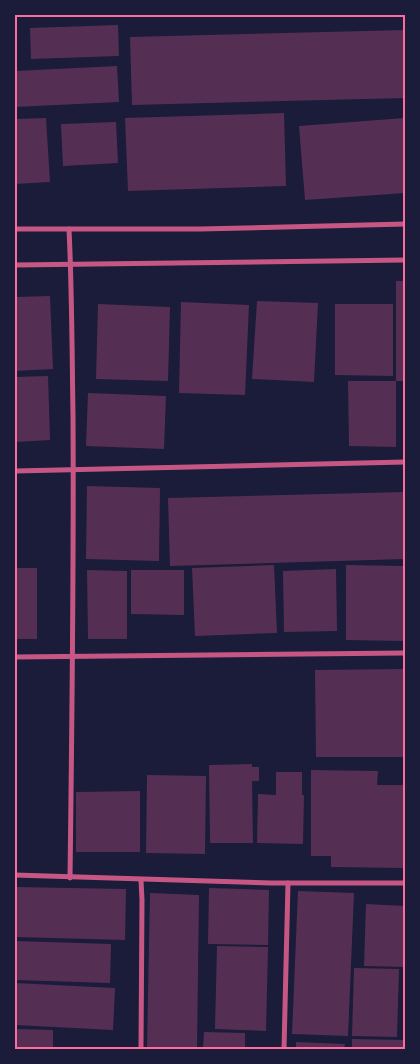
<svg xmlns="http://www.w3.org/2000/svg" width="420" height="1064" font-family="Karla,sans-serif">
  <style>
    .building { fill: #542f53 }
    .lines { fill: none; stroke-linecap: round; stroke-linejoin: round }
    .minor { stroke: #c65784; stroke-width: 5 }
    .neatline { fill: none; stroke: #ff6b9d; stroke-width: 2 }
  </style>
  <rect width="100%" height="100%" fill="#1b1b3a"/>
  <g class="building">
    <path d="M 118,25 L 119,56 L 31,59 L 30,28 Z"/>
    <path d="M 405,30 L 405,98 L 132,105 L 130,37 Z"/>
    <path d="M 117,66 L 119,102 L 15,107 L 15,71 Z"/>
    <path d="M 284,113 L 286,186 L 128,191 L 125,118 Z"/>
    <path d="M 46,118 L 50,182 L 15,184 L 15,119 Z"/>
    <path d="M 405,118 L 405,193 L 305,200 L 299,126 Z"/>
    <path d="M 116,122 L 118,163 L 63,166 L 61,124 Z"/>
    <path d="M 396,281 L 405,281 L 405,381 L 396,381 L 396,447 L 349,446 L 348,381 L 396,381 Z"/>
    <path d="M 50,296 L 53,369 L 15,371 L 15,297 Z"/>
    <path d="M 257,301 L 318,303 L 314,382 L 252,379 Z"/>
    <path d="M 181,302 L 249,305 L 245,395 L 179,393 Z"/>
    <path d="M 98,304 L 170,307 L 168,381 L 96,379 Z"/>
    <path d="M 335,304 L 393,304 L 393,376 L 335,375 Z"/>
    <path d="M 48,376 L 50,440 L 15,442 L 15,377 Z"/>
    <path d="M 88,393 L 166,396 L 164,449 L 86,446 Z"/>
    <path d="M 87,486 L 160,488 L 159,561 L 86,559 Z"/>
    <path d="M 405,492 L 405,559 L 170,566 L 168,498 Z"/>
    <path d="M 274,565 L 277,633 L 195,636 L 192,568 Z"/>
    <path d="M 346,565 L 405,566 L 405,641 L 346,640 Z"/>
    <rect x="15" y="568" width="22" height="71"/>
    <path d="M 336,569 L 337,631 L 284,632 L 283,571 Z"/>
    <path d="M 87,570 L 127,571 L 127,639 L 88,639 Z"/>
    <path d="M 131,570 L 184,570 L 184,615 L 131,614 Z"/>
    <path d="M 405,669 L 405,757 L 316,757 L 315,670 Z"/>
    <path d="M 252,764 L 252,767 L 259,767 L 259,781 L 252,781 L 253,843 L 210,843 L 209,765 Z"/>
    <path d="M 311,770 L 378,771 L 377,785 L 405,785 L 405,868 L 331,867 L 331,856 L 311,856 Z"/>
    <path d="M 276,772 L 302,772 L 302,795 L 304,795 L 303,844 L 257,843 L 258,794 L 276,795 Z"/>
    <path d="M 147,775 L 206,776 L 205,854 L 146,853 Z"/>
    <path d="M 140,791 L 140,852 L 76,852 L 76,792 Z"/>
    <path d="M 15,887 L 126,889 L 125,940 L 15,937 Z"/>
    <path d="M 209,888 L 269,890 L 268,945 L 208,944 Z"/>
    <path d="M 298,891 L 354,893 L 348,1036 L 292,1034 Z"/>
    <path d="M 150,893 L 199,895 L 197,1049 L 147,1049 Z"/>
    <path d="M 366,904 L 405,906 L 405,967 L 364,966 Z"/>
    <path d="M 15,941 L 111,944 L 110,983 L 15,980 Z"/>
    <path d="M 217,946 L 268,947 L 266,1031 L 215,1029 Z"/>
    <path d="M 354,968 L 399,969 L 397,1037 L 352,1036 Z"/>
    <path d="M 15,983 L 115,988 L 113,1030 L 15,1025 Z"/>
    <path d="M 15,1029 L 53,1030 L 53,1049 L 15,1049 Z"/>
    <path d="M 204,1032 L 245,1033 L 245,1049 L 203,1049 Z"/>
    <path d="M 352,1039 L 405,1040 L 405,1049 L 352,1049 Z"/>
    <path d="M 296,1042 L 345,1044 L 344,1049 L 296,1049 Z"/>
  </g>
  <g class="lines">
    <g class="minor">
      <path d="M 15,229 L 200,229 L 405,224"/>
      <path d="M 69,229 C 72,291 72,353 73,415 C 74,569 72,723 70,878"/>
      <path d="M 15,265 L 405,260"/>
      <path d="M 15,471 L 405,462"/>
      <path d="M 15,657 L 405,653"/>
      <path d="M 15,875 L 271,883 L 405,883"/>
      <path d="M 141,880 L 142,900 L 141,1049"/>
      <path d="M 284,1049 L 288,883"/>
    </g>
  </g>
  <rect width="420" height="1064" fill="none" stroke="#1b1b3a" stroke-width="32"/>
  <rect x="16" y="16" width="388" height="1032" class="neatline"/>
</svg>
